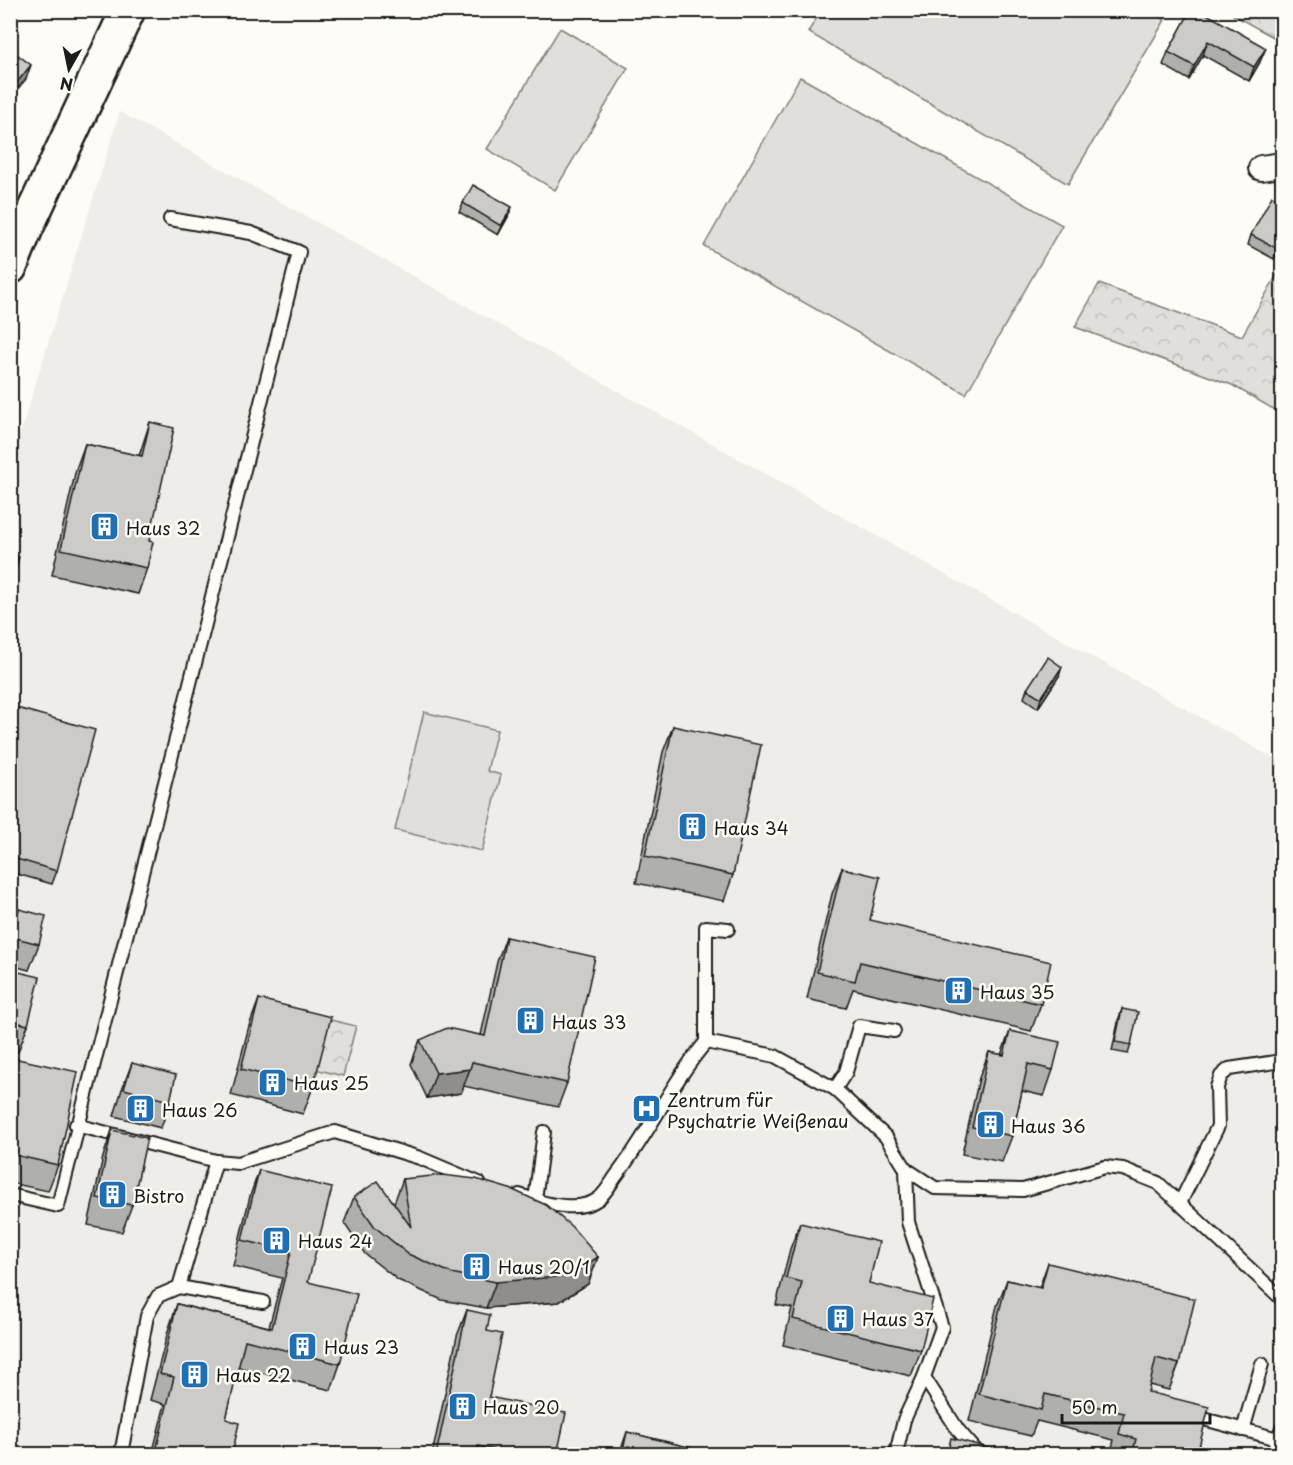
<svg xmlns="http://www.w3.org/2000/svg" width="1293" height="1465" font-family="'Playpen Sans',sans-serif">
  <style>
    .built { fill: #eeede9 }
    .forest { fill: url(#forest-crowns); stroke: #7e7e7c; stroke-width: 1.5 }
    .pitch { fill: #e0dfdb; stroke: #7e7e7c; stroke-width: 1.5 }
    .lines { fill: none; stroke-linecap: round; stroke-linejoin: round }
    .lane-casing { stroke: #1c1c1c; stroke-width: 16 }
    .street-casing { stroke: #1c1c1c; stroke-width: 28 }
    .secondary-casing { stroke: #1c1c1c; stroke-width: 38 }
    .lane { stroke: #fdfcf7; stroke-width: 12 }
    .street { stroke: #fdfcf7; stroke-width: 24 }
    .secondary { stroke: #fdfcf7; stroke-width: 33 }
    .wall { fill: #afafac; stroke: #1c1c1c; stroke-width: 1.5 }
    .shaded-wall { fill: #8f8e8c; stroke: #1c1c1c; stroke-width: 1.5 }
    .building { fill: #cccbc8; stroke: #1c1c1c; stroke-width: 1.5 }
    .labels { text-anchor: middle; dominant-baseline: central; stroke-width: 5; stroke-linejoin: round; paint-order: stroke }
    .poi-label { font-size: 18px; fill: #1c1c1c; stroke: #fdfcf7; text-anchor: start }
  </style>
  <defs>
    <pattern id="forest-crowns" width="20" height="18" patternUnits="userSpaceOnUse" patternTransform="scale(1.5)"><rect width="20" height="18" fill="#e0dfdb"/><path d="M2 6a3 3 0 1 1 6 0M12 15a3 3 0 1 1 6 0" fill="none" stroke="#c0bfbb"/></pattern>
  </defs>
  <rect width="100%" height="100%" fill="#fdfcf7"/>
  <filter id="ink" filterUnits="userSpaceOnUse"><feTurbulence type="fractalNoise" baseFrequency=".0167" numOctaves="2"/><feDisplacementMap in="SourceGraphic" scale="12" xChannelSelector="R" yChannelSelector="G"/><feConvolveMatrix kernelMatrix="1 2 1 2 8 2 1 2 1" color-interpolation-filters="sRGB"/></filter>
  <g filter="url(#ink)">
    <path class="built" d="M 120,112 L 1282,763 L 1282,1454 L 11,1454 L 11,463 Z"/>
    <g class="forest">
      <path d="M 1226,11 L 1282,11 L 1282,42 Z"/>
      <path d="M 1282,266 L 1282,414 L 1232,385 L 1075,327 L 1099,284 L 1242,336 Z"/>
      <path d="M 301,1013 L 356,1026 L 343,1076 L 315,1069 Z"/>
    </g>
    <g class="pitch">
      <path d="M 821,11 L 1149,10 L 1165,20 L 1068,184 L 808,32 Z"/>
      <path d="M 560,28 L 628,68 L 555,190 L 487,149 Z"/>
      <path d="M 800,77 L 1062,225 L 966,394 L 704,246 Z"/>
      <path d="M 424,712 L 497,730 L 487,771 L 501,775 L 482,851 L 395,830 Z"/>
    </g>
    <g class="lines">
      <defs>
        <g id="lane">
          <path d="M 894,1031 L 859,1026 L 846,1072 L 835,1089 L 886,1137 L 906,1169 L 935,1188 L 1023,1190 L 1105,1167 L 1123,1169 L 1158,1183 L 1282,1299"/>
          <path d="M 706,1042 L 775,1056 L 835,1089"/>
          <path d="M 76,1125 L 216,1161 L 238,1163 L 335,1132 L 420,1158 L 479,1183"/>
          <path d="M 216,1161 L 179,1287 L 263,1302"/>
          <path d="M 906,1169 L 908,1222 L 942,1327 L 924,1377 L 958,1430 L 979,1454"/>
          <path d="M 10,1195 L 58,1206 L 299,252 L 251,233 L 170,219"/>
          <path d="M 519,1195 L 535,1200 L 544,1132"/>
          <path d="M 535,1200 C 553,1206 582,1211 598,1199 C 605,1194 611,1183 616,1176 C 649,1134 671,1083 706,1042 L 706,927 L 728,929"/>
          <path d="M 1180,1203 L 1218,1126 L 1217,1087 L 1221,1076 L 1229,1069 L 1282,1061"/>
          <path d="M 1189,1415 L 1278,1439"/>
          <path d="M 1243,1430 L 1262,1364"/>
          <path d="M 121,1454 L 147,1316 L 158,1296 L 179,1287"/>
          <path d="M 896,1454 L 904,1420 L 924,1377"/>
          <path d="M 1272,1454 L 1282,1428"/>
        </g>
        <path id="street" d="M 1261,168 L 1282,165"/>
        <path id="secondary" d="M 10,267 L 26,228 L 128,10"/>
      </defs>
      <use href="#lane" class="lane-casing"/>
      <use href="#street" class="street-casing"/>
      <use href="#secondary" class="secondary-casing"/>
      <use href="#lane" class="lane"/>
      <use href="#street" class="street"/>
      <use href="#secondary" class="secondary"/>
    </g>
    <g class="wall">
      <path d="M 1191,10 L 1260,62 L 1249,81 L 1203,55 L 1189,80 L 1163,65 L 1168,52 Z"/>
      <path d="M 1282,202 L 1282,243 L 1274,259 L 1248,245 L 1251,235 Z"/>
      <path d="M 463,203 L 508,217 L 498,235 L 459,212 Z"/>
      <path d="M 150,422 L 149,541 L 147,568 L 138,594 L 52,575 L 76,469 L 85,444 L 139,456 Z"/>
      <path d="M 1059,676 L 1038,708 L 1024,698 L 1027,689 Z"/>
      <path d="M 10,706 L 57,871 L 52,884 L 10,872 Z"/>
      <path d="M 673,726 L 733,875 L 724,901 L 636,883 L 663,752 Z"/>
      <path d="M 842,868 L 870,920 L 1041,1004 L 1031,1031 L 853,989 L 846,1008 L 807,999 L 832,894 Z"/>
      <path d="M 19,909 L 39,944 L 29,970 L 10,965 L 10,932 Z"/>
      <path d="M 506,937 L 567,1083 L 558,1107 L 464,1086 L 461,1093 L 427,1098 L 411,1064 L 420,1040 L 481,1035 L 497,962 Z"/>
      <path d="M 10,970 L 28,1025 L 18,1052 L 10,1050 Z"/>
      <path d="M 259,999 L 313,1087 L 303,1114 L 231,1095 L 249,1026 Z"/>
      <path d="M 1122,1009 L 1131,1045 L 1128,1054 L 1112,1051 L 1119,1018 Z"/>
      <path d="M 1010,1031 L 1053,1070 L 1044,1096 L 1022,1091 L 1012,1136 L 1002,1162 L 962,1154 L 979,1078 L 989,1052 L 1001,1055 Z"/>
      <path d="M 13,1058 L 58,1165 L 48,1191 L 10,1183 L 10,1064 Z"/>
      <path d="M 132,1063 L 170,1101 L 161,1128 L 114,1116 L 122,1089 Z"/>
      <path d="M 112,1130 L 132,1205 L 122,1232 L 88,1225 L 103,1157 Z"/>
      <path d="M 259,1170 L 308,1282 L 340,1364 L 331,1390 L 238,1367 L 226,1419 L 232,1455 L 152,1455 L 165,1404 L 150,1400 L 168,1331 L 177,1304 L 269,1327 L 282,1278 L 233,1266 L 250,1196 Z"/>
      <path d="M 403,1179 L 598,1257 L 588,1284 L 559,1302 L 486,1308 L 442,1300 L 398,1280 L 365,1254 L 344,1223 L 354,1197 L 394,1203 Z"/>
      <path d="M 800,1223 L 869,1283 L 921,1350 L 911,1376 L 783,1345 L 792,1308 L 776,1305 L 790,1249 Z"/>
      <path d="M 1048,1263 L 1179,1364 L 1169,1390 L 1149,1385 L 1148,1392 L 1197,1455 L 1110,1455 L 1114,1440 L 1037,1421 L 1031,1436 L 969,1421 L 997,1306 L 1007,1280 L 1039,1288 Z"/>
      <path d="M 467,1310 L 487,1331 L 489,1397 L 557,1455 L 432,1455 L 457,1336 Z"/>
      <path d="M 627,1432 L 720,1455 L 619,1455 Z"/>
    </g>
    <g class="shaded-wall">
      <path d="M 1208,41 L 1203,55 L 1189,80 L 1194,66 Z"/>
      <path d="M 1266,48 L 1260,62 L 1249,81 L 1254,67 Z"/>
      <path d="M 31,65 L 26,79 L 10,98 L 10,91 Z"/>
      <path d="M 512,207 L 508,217 L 498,235 L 501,226 Z"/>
      <path d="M 1282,240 L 1282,243 L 1274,259 L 1278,249 Z"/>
      <path d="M 1062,667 L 1059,676 L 1038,708 L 1041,698 Z"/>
      <path d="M 470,1069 L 461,1093 L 427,1098 L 436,1073 Z"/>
      <path d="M 598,1257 L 588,1284 L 559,1302 L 486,1308 L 496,1282 Z"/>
    </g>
    <g class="building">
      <path d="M 1191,10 L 1200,10 L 1266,48 L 1254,67 L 1208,41 L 1194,66 L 1168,52 Z"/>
      <path d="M 10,49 L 31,65 L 10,91 Z"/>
      <path d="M 473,185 L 512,207 L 501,226 L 463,203 Z"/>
      <path d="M 1272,196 L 1282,202 L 1282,240 L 1278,249 L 1251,235 Z"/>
      <path d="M 150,422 L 174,428 L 149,541 L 153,542 L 147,568 L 61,549 L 85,444 L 142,456 Z"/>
      <path d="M 10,555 L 19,557 L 10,592 Z"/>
      <path d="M 1048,657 L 1062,667 L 1041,698 L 1027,689 Z"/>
      <path d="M 10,706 L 95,730 L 57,871 L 10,857 Z"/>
      <path d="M 673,726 L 761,745 L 733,875 L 645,856 Z"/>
      <path d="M 842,868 L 880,877 L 870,920 L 1051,962 L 1041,1004 L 860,962 L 855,981 L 817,972 Z"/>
      <path d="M 19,909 L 46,916 L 39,944 L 12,937 Z"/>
      <path d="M 506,937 L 595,957 L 567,1083 L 472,1062 L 470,1069 L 436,1073 L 420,1040 L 447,1028 L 485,1036 Z"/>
      <path d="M 10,970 L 40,977 L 28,1025 L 10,1021 Z"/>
      <path d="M 259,999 L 331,1017 L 313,1087 L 241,1069 Z"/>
      <path d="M 1122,1009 L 1138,1012 L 1131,1045 L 1115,1042 Z"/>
      <path d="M 1010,1031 L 1060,1042 L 1053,1070 L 1028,1064 L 1012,1136 L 972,1127 L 989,1052 L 1004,1055 Z"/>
      <path d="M 13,1058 L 78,1072 L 58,1165 L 10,1154 L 10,1069 Z"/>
      <path d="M 132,1063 L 176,1075 L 170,1101 L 124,1089 Z"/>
      <path d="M 112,1130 L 147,1138 L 132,1205 L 97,1198 Z"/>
      <path d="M 259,1170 L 332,1188 L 308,1282 L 357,1294 L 340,1364 L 245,1340 L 226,1419 L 239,1423 L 232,1455 L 155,1455 L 174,1377 L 160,1374 L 177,1304 L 272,1328 L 291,1252 L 242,1240 Z"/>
      <path d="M 442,1175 L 476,1179 L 513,1190 L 546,1205 L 572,1227 L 598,1257 L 569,1276 L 496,1282 L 451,1273 L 408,1254 L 375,1227 L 354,1197 L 378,1181 L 411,1227 L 403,1179 Z"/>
      <path d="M 800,1223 L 879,1242 L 869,1283 L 933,1299 L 921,1350 L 793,1319 L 802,1282 L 786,1278 Z"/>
      <path d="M 1048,1263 L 1195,1299 L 1179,1364 L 1156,1358 L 1148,1392 L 1209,1407 L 1197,1455 L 1132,1455 L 1136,1439 L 1119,1434 L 1124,1413 L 1045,1394 L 1041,1410 L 979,1394 L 1007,1280 L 1041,1288 Z"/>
      <path d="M 467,1310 L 490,1315 L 487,1331 L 502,1334 L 489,1397 L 566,1413 L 557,1455 L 516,1455 L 478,1446 L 476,1455 L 436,1455 Z"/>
      <path d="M 627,1432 L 720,1455 L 622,1455 Z"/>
      <path d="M 951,1438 L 993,1449 L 992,1455 L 947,1455 Z"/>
    </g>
  </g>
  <defs>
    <symbol id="building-square" viewBox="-11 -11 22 22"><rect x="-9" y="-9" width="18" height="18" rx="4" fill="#1f6fb2" stroke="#fdfcf7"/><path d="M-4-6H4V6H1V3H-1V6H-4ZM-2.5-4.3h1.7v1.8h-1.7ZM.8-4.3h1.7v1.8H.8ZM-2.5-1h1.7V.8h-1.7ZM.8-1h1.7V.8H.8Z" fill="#fff"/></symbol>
    <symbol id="hospital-square" viewBox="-11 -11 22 22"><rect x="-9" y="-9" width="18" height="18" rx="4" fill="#1f6fb2" stroke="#fdfcf7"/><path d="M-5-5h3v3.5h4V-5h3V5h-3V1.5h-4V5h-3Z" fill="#fff"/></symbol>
  </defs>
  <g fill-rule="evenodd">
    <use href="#building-square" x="88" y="510" width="33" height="33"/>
    <use href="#building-square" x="676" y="810" width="33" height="33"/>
    <use href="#building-square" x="942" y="974" width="33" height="33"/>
    <use href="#building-square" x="514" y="1004" width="33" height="33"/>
    <use href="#building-square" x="256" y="1066" width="33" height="33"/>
    <use href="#building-square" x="124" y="1092" width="33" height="33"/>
    <use href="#hospital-square" x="630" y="1092" width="33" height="33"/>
    <use href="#building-square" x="974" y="1108" width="33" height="33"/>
    <use href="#building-square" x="96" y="1178" width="33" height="33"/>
    <use href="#building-square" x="260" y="1224" width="33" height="33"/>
    <use href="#building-square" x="460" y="1250" width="33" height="33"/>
    <use href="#building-square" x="824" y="1302" width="33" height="33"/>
    <use href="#building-square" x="286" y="1330" width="33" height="33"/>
    <use href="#building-square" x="178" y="1358" width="33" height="33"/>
    <use href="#building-square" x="446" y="1390" width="33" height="33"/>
  </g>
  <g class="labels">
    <g class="poi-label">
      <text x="126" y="527">Haus 32</text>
      <text x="714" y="827">Haus 34</text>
      <text x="980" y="991">Haus 35</text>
      <text x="552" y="1021">Haus 33</text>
      <text x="294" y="1082">Haus 25</text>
      <text x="667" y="1099">Zentrum für<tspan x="667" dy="21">Psychatrie Weißenau</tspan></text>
      <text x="162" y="1109">Haus 26</text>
      <text x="1011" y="1125">Haus 36</text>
      <text x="133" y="1195">Bistro</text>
      <text x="298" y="1240">Haus 24</text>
      <text x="498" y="1266">Haus 20/1</text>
      <text x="862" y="1318">Haus 37</text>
      <text x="324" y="1346">Haus 23</text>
      <text x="216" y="1374">Haus 22</text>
      <text x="483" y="1406">Haus 20</text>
    </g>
  </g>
  <rect width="1293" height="1465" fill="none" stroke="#fdfcf7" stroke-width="36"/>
  <rect x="18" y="18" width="1257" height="1429" fill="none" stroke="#1c1c1c" stroke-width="2" filter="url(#ink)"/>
  <g transform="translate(69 69) rotate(189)" stroke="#fdfcf7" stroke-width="4.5" paint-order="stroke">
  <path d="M0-4.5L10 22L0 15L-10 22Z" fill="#1c1c1c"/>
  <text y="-9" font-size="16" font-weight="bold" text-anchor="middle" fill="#1c1c1c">N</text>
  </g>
  <path d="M1062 1414v9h148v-9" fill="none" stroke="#1c1c1c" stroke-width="3"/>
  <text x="1071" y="1414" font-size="18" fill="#1c1c1c" stroke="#fdfcf7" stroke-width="4.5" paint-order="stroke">50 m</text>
</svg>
